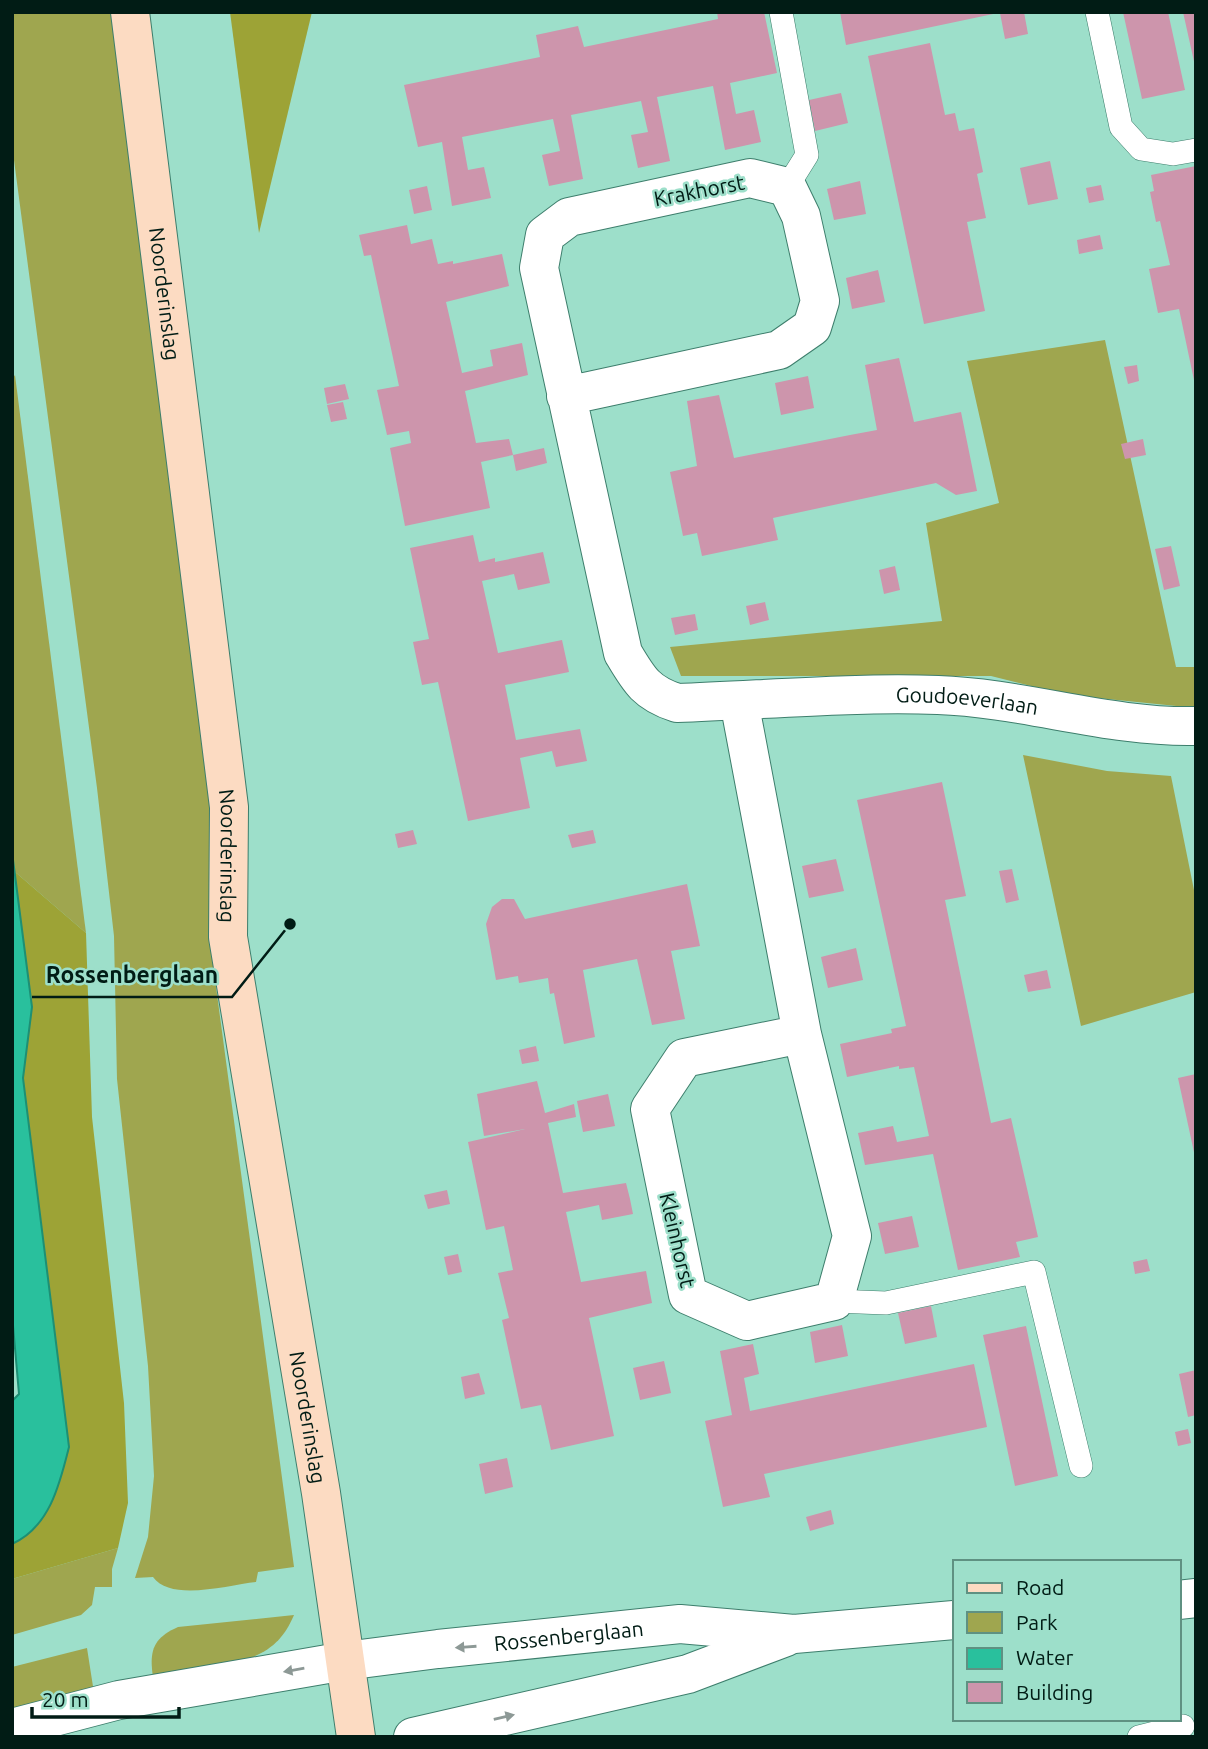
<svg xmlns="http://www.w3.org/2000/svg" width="1208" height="1749" font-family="Ubuntu,sans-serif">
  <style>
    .green { fill: #9fa64f }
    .forest { fill: #9da336 }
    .water { fill: #29c09d; stroke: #1d8f74; stroke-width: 2 }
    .building { fill: #cd95ac }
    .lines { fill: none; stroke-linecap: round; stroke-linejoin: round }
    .service-casing { stroke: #3d7e6c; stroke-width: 24 }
    .minor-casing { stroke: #3d7e6c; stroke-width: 40 }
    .secondary-casing { stroke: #3d7e6c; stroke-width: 40 }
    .service { stroke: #fff; stroke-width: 23 }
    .minor { stroke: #fff; stroke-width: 38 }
    .secondary { stroke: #fcdbc2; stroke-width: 38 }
    .oneway { fill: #8d9996 }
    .labels { text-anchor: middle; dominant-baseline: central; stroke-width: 5; stroke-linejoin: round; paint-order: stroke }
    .street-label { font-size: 21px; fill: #011c15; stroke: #9ddfca }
    .leader { fill: none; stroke: #011c15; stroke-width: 2.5 }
    .callout-dot { fill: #011c15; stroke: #9ddfca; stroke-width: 2.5 }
    .callout-label { font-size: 23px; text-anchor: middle; font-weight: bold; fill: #011c15; stroke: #9ddfca; stroke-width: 5; stroke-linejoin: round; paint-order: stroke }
  </style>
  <rect width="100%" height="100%" fill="#9ddfca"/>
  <g class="green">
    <path d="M 12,12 L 111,12 L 210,768 L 216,987 L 294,1567 L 258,1572 L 256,1582 C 228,1585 171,1602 153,1577 L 135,1578 L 148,1537 L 154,1476 L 148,1366 L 117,1079 L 114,936 L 97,788 L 12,145 Z"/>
    <path d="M 1105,340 L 1176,667 L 1196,667 L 1196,708 L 1068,695 L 991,676 L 681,676 L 670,647 L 942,621 L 926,523 L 999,503 L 967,361 Z"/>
    <path d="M 15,375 L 86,933 L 14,871 L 12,380 Z"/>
    <path d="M 1023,755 L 1107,771 L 1171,776 L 1196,900 L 1196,992 L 1081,1026 Z"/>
    <path d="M 118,1548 L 112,1569 L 112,1587 L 95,1587 L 92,1605 L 81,1615 L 12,1635 L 12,1579 Z"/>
    <path d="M 294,1615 C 285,1636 274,1648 253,1657 L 153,1677 C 149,1651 153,1638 178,1627 Z"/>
    <path d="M 87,1648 L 94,1693 L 12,1709 L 12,1667 Z"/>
  </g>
  <g class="forest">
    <path d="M 230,12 L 312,12 L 259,233 Z"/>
    <path d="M 14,871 L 86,933 L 92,1117 L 124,1403 L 128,1503 L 118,1548 L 12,1579 L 12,1544 L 37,1526 L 69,1447 L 23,1078 L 32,1007 Z"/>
  </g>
  <path class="water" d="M 12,852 L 32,1007 L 23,1078 L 69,1447 C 60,1483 50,1527 12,1544 L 12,1401 L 19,1394 L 12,1314 Z"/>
  <g class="building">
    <path d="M 717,12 L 764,12 L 777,73 L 730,83 L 736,114 L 754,110 L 761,142 L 725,150 L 713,86 L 657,97 L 670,161 L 638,168 L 631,135 L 648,132 L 641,101 L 571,115 L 583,179 L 549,186 L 542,155 L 560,151 L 553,119 L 507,128 L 462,137 L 468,170 L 484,167 L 491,198 L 452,206 L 442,142 L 418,147 L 404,85 L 540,57 L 536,35 L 578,26 L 584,47 L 718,19 Z"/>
    <path d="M 840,12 L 998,12 L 998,13 L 846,45 Z"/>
    <path d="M 1003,12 L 1024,12 L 1028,34 L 1005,39 L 1000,13 Z"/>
    <path d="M 1123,12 L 1168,12 L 1185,90 L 1142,99 Z"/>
    <path d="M 1183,12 L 1196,12 L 1196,66 L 1195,66 Z"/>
    <path d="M 930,43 L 945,115 L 955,113 L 959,131 L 974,128 L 983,172 L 977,174 L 986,218 L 967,222 L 985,311 L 924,324 L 868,56 Z"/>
    <path d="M 841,93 L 848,123 L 815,131 L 809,100 Z"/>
    <path d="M 1050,161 L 1058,199 L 1028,205 L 1020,168 Z"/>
    <path d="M 1196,166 L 1196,384 L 1195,385 L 1179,309 L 1158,313 L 1149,269 L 1170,265 L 1160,221 L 1156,222 L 1150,192 L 1154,191 L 1151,175 Z"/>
    <path d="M 860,181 L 866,214 L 834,220 L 827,189 Z"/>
    <path d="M 1101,185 L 1104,200 L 1089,203 L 1086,188 Z"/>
    <path d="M 427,186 L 432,210 L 414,214 L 409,190 Z"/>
    <path d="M 407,225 L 411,244 L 432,239 L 438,264 L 453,261 L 453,264 L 502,254 L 509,286 L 446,302 L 452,328 L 462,373 L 493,366 L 490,350 L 522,343 L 528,375 L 465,391 L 476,443 L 509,439 L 513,455 L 481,462 L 490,508 L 405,526 L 390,448 L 411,443 L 409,431 L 387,435 L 377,390 L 399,386 L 371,255 L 364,256 L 359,235 Z"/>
    <path d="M 1100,235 L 1103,249 L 1079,254 L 1077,240 Z"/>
    <path d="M 878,270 L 885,302 L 852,309 L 846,278 Z"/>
    <path d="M 899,358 L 914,422 L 961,412 L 977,491 L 956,495 L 936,483 L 773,518 L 778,540 L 702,556 L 697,533 L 683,536 L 670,472 L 697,466 L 687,401 L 719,395 L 734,458 L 850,435 L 877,430 L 865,365 Z"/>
    <path d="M 1137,365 L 1139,381 L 1128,384 L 1124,367 Z"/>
    <path d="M 808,376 L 814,408 L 781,415 L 775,383 Z"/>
    <path d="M 345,384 L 349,399 L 327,404 L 324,388 Z"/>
    <path d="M 343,402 L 347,419 L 331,422 L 327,405 Z"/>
    <path d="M 1143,439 L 1146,455 L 1125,459 L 1121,444 Z"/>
    <path d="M 544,448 L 547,463 L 516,471 L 513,455 Z"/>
    <path d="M 473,535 L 479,562 L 495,558 L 495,562 L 543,552 L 550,583 L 518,590 L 514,574 L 482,581 L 498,653 L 562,640 L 569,672 L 505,685 L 516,740 L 580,729 L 587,761 L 556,767 L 552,751 L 520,758 L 530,808 L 468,821 L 438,682 L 422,685 L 413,642 L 429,639 L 410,548 Z"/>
    <path d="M 1171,546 L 1180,586 L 1164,590 L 1155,549 Z"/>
    <path d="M 895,566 L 900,590 L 884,594 L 879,570 Z"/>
    <path d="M 765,602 L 769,620 L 750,625 L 746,606 Z"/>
    <path d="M 695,614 L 698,630 L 675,635 L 671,618 Z"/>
    <path d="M 942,782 L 966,896 L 945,900 L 991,1123 L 1011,1118 L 1038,1237 L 1016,1242 L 1020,1257 L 958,1270 L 933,1154 L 865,1165 L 858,1133 L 893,1126 L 897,1142 L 929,1136 L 914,1067 L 899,1069 L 899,1066 L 847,1077 L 840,1044 L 892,1033 L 891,1029 L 906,1026 L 857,800 Z"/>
    <path d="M 413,830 L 417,844 L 398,848 L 395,834 Z"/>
    <path d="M 593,830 L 596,843 L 572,848 L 568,835 Z"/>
    <path d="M 836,859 L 844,891 L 809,898 L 802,866 Z"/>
    <path d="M 1012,869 L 1019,900 L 1006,903 L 999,871 Z"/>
    <path d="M 687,884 L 700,946 L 671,951 L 685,1019 L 652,1025 L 637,959 L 583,970 L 595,1037 L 564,1044 L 554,993 L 550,994 L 548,978 L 519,983 L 518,976 L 496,980 L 486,924 L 492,907 L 502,899 L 514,899 L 525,919 Z"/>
    <path d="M 856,948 L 863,980 L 828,988 L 821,957 Z"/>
    <path d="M 1047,970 L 1051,988 L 1028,992 L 1024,975 Z"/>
    <path d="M 536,1046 L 539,1061 L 522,1064 L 519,1050 Z"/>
    <path d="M 1196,1074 L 1196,1157 L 1195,1157 L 1178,1078 Z"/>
    <path d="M 537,1081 L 545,1113 L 574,1104 L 576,1117 L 548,1123 L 563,1193 L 626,1183 L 630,1199 L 633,1214 L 602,1220 L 599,1205 L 566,1212 L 581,1282 L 646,1271 L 652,1303 L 589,1318 L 614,1436 L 551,1450 L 541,1405 L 521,1409 L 502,1320 L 509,1318 L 498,1273 L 513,1270 L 504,1226 L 486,1230 L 468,1142 L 525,1129 L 484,1136 L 477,1094 Z"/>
    <path d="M 608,1094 L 615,1126 L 583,1132 L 577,1101 Z"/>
    <path d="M 447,1190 L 450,1204 L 428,1209 L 424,1195 Z"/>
    <path d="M 912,1216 L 919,1247 L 885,1254 L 878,1223 Z"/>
    <path d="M 458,1254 L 462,1272 L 448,1275 L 444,1257 Z"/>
    <path d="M 1147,1259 L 1150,1271 L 1135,1274 L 1133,1262 Z"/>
    <path d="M 931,1306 L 937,1337 L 905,1344 L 898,1313 Z"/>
    <path d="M 842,1325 L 848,1356 L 815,1363 L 810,1332 Z"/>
    <path d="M 1026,1326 L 1058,1476 L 1015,1486 L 983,1335 Z"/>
    <path d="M 753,1344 L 759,1374 L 744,1378 L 750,1411 L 974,1364 L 987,1427 L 764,1474 L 770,1497 L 723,1507 L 705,1421 L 732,1415 L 720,1351 Z"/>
    <path d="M 664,1361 L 671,1393 L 640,1400 L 633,1368 Z"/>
    <path d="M 1196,1370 L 1196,1415 L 1188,1417 L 1179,1374 Z"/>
    <path d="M 479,1373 L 485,1394 L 465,1399 L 461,1377 Z"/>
    <path d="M 1188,1429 L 1191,1443 L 1178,1446 L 1175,1432 Z"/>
    <path d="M 507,1458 L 513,1487 L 485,1494 L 479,1464 Z"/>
    <path d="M 831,1510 L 834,1524 L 810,1531 L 806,1517 Z"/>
  </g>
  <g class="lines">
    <defs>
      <g id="service">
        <path d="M 781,12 L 807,155 L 787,187"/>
        <path d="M 1097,12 L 1121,127 L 1141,149 L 1173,154 L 1196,150"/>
        <path d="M 834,1301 L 886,1303 L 1034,1272 L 1081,1466"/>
        <path d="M 1139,1737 L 1183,1726"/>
      </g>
      <g id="minor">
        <path id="s1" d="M 566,396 L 779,350 L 812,327 L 820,301 L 801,216 L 787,187 L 750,178 L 569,217 L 545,235 L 539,268 L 623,653 C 639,680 646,693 677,703 C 763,700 851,692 938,695 C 1025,698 1109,728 1196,726"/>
        <path d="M 739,701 L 802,1034 L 852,1236 L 834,1301 L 747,1321 L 688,1295 L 650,1109 L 684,1058 L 802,1034"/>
        <path d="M 1178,1600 L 1196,1598"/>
        <path id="s2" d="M 12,1728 L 119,1700 L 345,1661 L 438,1649 L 680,1624 L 794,1634 L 954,1620"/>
        <path d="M 413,1737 L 688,1674 L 786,1637"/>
      </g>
      <g id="secondary">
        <path id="s3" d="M 130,12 L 229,807 L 228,937 L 321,1493 L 356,1737"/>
      </g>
    </defs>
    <use href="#service" class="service-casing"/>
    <use href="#minor" class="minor-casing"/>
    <use href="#secondary" class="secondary-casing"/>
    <use href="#service" class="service"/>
    <use href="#minor" class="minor"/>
    <use href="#secondary" class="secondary"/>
  </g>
  <defs><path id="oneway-solid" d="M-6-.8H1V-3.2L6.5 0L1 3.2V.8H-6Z" transform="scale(1.75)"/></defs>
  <g class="oneway">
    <use href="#oneway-solid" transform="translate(466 1647) rotate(176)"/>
    <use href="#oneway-solid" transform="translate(294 1670) rotate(170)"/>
    <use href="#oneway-solid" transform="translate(504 1717) rotate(-13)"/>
  </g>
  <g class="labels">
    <g class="street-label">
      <text transform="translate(699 190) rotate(-11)">Krakhorst</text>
      <text stroke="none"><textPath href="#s3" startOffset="284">Noorderinslag</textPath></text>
      <text stroke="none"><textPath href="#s1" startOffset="1452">Goudoeverlaan</textPath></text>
      <text stroke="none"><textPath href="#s3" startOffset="850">Noorderinslag</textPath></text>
      <text transform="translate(678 1240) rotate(77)">Kleinhorst</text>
      <text stroke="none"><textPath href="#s3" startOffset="1418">Noorderinslag</textPath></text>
      <text stroke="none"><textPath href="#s2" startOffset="565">Rossenberglaan</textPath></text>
    </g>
  </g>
  <path class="leader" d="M290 924L232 997H32"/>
  <circle class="callout-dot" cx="290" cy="924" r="7"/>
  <g class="callout-label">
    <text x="132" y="983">Rossenberglaan</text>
  </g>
  <rect width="1208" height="1749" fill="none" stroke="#011c15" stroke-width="28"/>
  <rect x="953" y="1560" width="228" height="161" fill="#9ddfca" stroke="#5f9182" stroke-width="2"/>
  <rect x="967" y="1583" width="35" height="10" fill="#fcdbc2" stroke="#5f9182" stroke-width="2"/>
  <text x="1016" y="1595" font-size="21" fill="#011c15">Road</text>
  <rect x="967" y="1612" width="35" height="21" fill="#9fa64f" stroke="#5f9182" stroke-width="2"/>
  <text x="1016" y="1630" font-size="21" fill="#011c15">Park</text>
  <rect x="967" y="1648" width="35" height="21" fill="#29c09d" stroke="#5f9182" stroke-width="2"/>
  <text x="1016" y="1665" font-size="21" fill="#011c15">Water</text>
  <rect x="967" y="1682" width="35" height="21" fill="#cd95ac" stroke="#5f9182" stroke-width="2"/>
  <text x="1016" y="1700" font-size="21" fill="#011c15">Building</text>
  <path d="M32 1707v10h147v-10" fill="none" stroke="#011c15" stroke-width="3.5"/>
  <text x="42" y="1707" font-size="21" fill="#011c15" stroke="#9ddfca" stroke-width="5" paint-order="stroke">20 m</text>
</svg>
